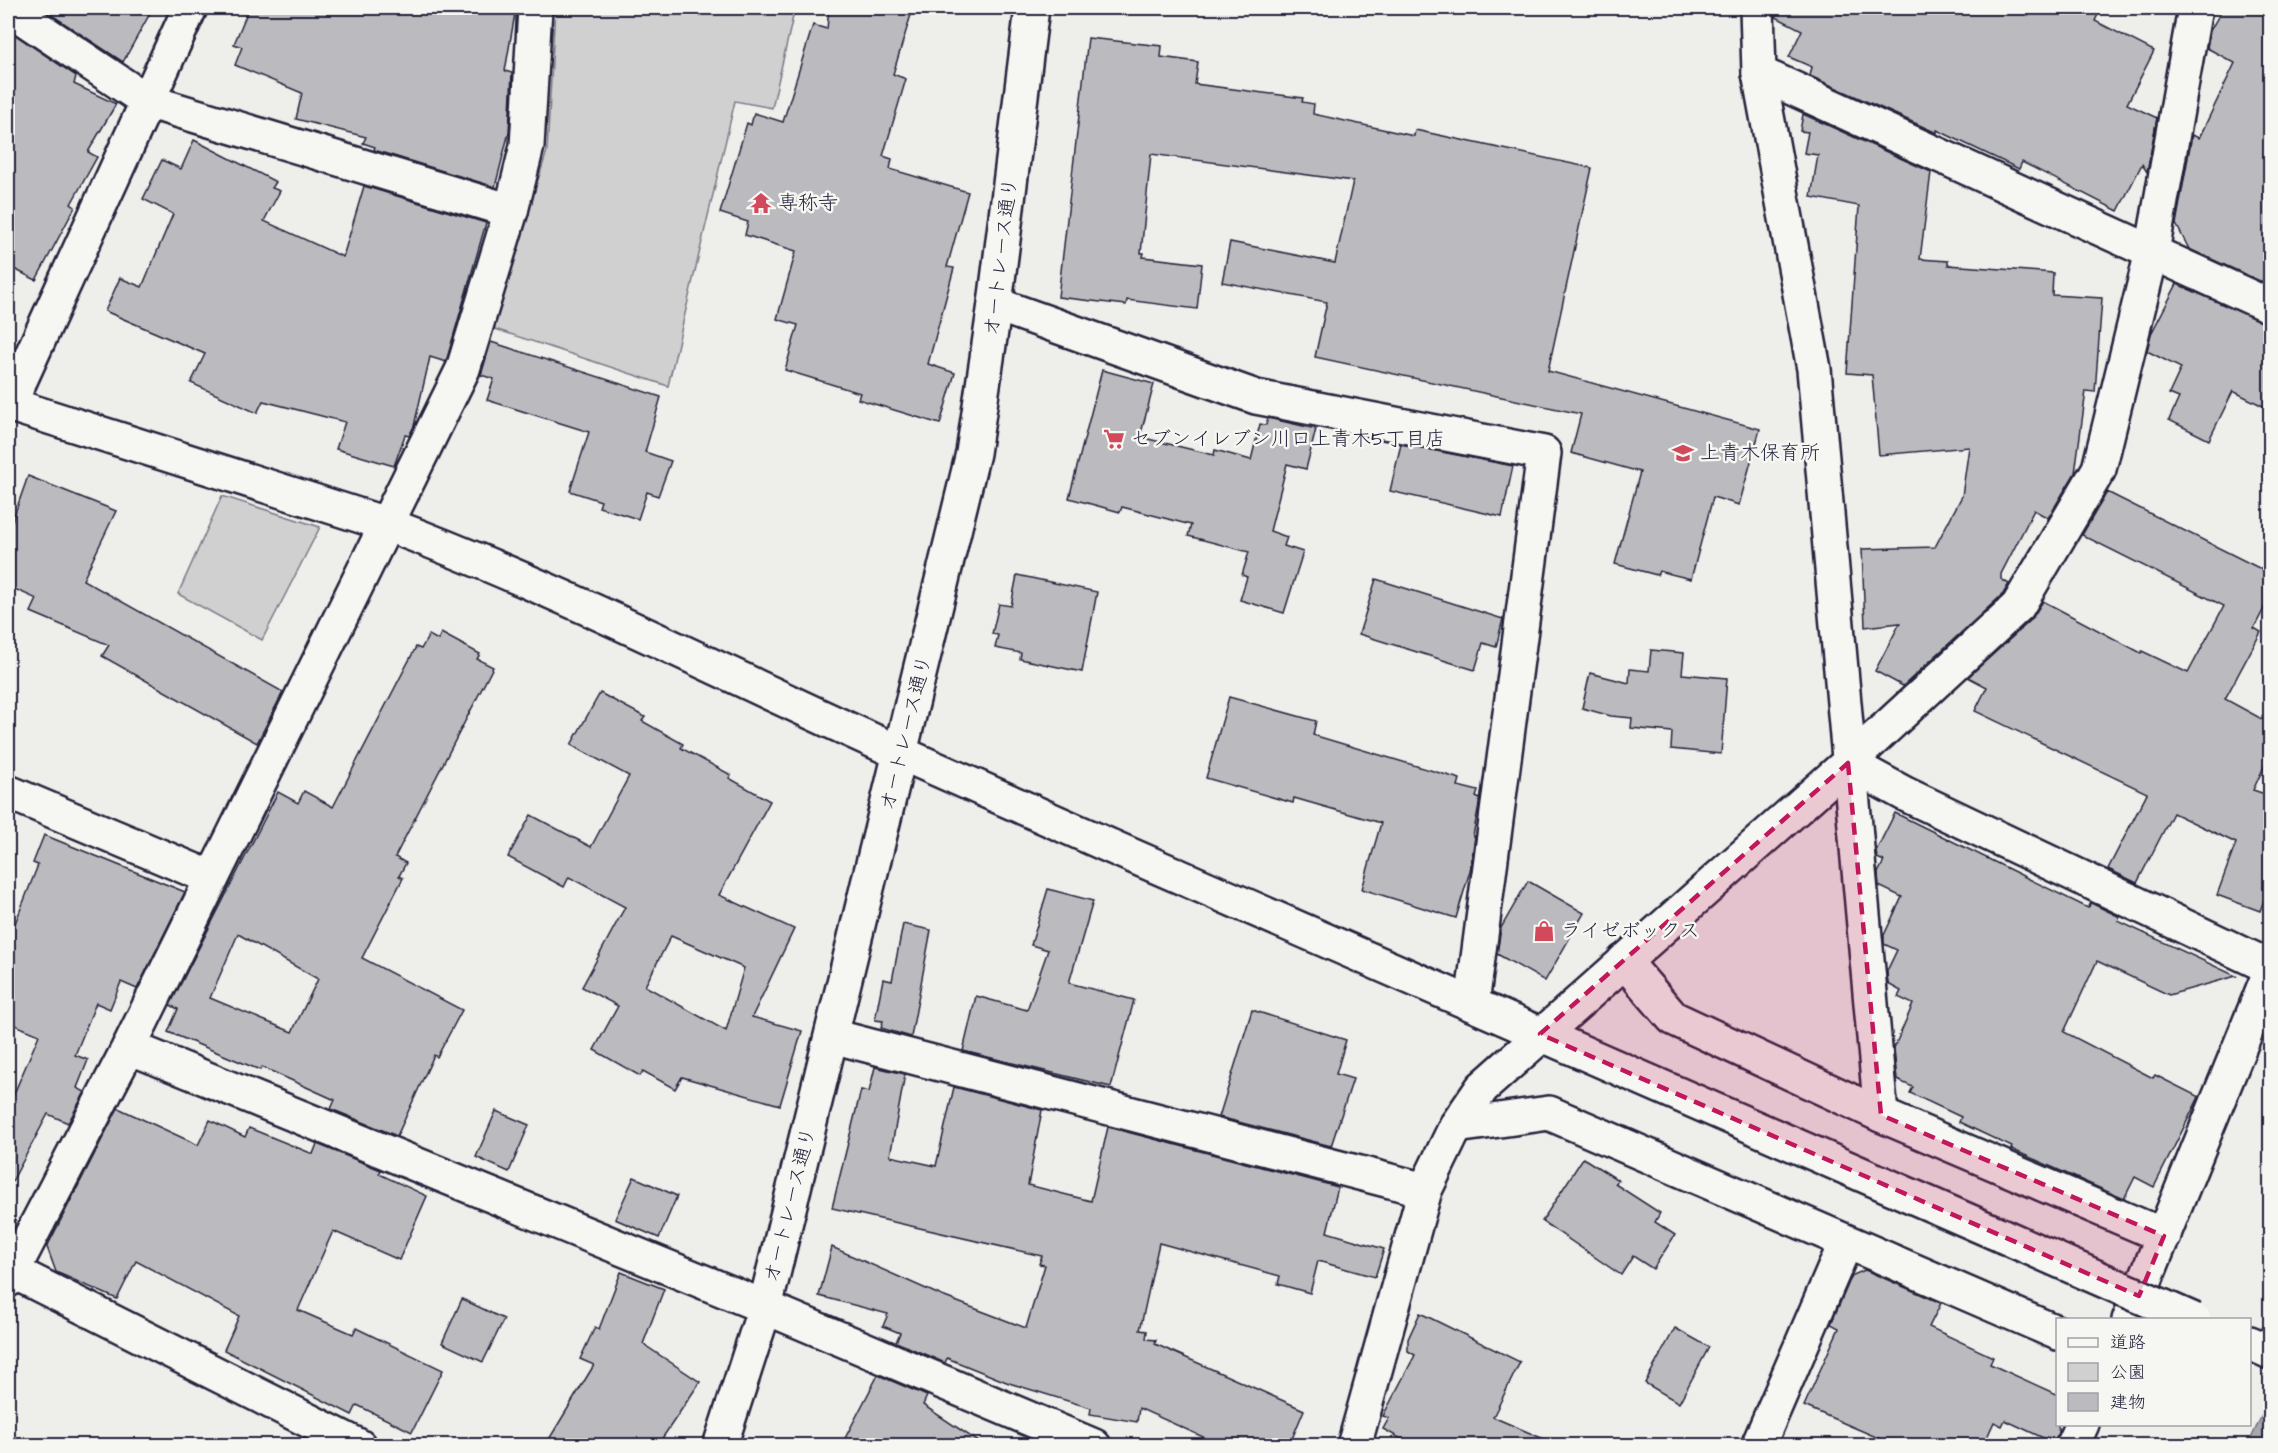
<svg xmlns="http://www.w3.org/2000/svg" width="2278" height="1453" font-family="'Architects Daughter','Klee One',sans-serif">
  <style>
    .green { fill: #d0d0d1; stroke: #797986; stroke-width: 1.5 }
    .water { fill: #a7a7af; stroke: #727281; stroke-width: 1.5 }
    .building { fill: #bbbbbf; stroke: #22223b; stroke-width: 1.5; fill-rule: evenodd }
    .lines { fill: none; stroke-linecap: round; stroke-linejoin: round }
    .street-casing { stroke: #22223b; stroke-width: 38 }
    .secondary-casing { stroke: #22223b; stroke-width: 38 }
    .street { stroke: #f6f6f2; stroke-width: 33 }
    .secondary { stroke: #f6f6f2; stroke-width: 33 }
    .secondary-bridge-casing { stroke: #22223b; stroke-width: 38; stroke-linecap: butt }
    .secondary-bridge { stroke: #f6f6f2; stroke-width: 33 }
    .marked { fill: #c2185b; fill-opacity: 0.2; stroke: #c2185b; stroke-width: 4.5; stroke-dasharray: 12 8; stroke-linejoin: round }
    .labels { text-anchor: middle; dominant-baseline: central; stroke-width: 5; stroke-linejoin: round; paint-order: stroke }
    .poi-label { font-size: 20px; fill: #22223b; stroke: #f6f6f2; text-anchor: start }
    .street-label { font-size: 20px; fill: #22223b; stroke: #f6f6f2 }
  </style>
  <rect width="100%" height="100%" fill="#eeeeeb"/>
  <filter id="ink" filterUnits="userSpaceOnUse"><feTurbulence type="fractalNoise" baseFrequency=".0167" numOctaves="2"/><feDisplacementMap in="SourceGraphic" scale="12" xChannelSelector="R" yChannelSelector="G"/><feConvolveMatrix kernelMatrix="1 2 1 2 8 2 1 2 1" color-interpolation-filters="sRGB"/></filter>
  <g filter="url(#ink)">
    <g class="green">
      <path d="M 555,8 L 795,8 L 772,108 L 735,101 L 668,386 L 492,328 L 547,151 Z"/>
      <path d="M 222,496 L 320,527 L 262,640 L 178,594 Z"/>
    </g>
    <path class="water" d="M 2270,1398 L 2270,1445 L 2248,1445 Z"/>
    <g class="building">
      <path d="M 41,8 L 153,8 L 123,62 Z"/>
      <path d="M 249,8 L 516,8 L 505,71 L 512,73 L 509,132 L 495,187 L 374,150 L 375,147 L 363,143 L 366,137 L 296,119 L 302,93 L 235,65 L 242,47 L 234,44 Z"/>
      <path d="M 829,8 L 913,8 L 893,74 L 906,79 L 883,156 L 892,159 L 890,169 L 968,192 L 947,267 L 954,268 L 928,364 L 955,373 L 940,424 L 858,399 L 860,393 L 785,370 L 798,325 L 777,319 L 796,251 L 745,235 L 748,222 L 720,213 L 747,123 L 751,125 L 754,113 L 783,122 L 813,25 L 827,29 Z"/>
      <path d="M 1776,8 L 2101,8 L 2095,21 L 2154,51 L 2127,104 L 2157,118 L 2147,172 L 2142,164 L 2118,211 L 2022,162 L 2019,169 L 1937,130 L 1937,133 L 1810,76 L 1812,67 L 1789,57 L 1802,30 L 1776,17 Z"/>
      <path d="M 2223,8 L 2271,8 L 2271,286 L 2189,249 L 2176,224 L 2192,135 L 2199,138 L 2235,63 L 2207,48 L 2210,31 Z"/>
      <path d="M 8,30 L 76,76 L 74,84 L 116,104 L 88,152 L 97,157 L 71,204 L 75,207 L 36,280 L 8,266 Z"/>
      <path d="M 1088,38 L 1162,46 L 1161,57 L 1198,62 L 1195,84 L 1303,98 L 1302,102 L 1314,104 L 1313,114 L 1414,136 L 1415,130 L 1592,168 L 1548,371 L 1760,429 L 1739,505 L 1713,497 L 1691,579 L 1659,571 L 1657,575 L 1615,564 L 1640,472 L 1571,453 L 1581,414 L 1315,357 L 1327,302 L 1222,282 L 1230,242 L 1335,263 L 1353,181 L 1151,154 L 1141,253 L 1144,253 L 1143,257 L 1202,264 L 1197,309 L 1127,300 L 1126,305 L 1058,297 Z"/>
      <path d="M 1803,114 L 1931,172 L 1920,259 L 1948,261 L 1948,265 L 2053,273 L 2052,295 L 2102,298 L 2095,392 L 2086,391 L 2075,473 L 2048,518 L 2034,510 L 2001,574 L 2001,579 L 2009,584 L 2003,594 L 1903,686 L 1875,671 L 1900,623 L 1865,627 L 1862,549 L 1935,547 L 1962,496 L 1969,447 L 1879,455 L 1872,375 L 1847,373 L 1859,206 L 1811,197 L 1818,155 L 1804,153 L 1808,132 L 1800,131 Z"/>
      <path d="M 194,140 L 276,182 L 272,188 L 280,191 L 264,221 L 343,257 L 364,186 L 486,223 L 446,362 L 430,357 L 414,426 L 409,436 L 405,435 L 394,466 L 336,449 L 345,422 L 263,401 L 257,413 L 191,383 L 205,354 L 105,311 L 120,278 L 142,287 L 173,214 L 143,199 L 162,160 L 181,169 Z"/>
      <path d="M 2177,284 L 2271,325 L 2271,410 L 2233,391 L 2209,440 L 2169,420 L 2179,398 L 2169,394 L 2181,368 L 2147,351 L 2151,334 Z"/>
      <path d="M 491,342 L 661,397 L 645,452 L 671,461 L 658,496 L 647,492 L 638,519 L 599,507 L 601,501 L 570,491 L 589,432 L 487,400 L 494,379 L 481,375 Z"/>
      <path d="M 1102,370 L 1154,384 L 1140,437 L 1214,455 L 1215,450 L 1251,460 L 1260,424 L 1266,425 L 1268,418 L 1316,429 L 1306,469 L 1287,464 L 1270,531 L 1287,537 L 1284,546 L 1303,552 L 1284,613 L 1240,600 L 1247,577 L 1242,575 L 1249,552 L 1188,536 L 1191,525 L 1122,507 L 1120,512 L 1069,498 Z"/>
      <path d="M 1401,444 L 1513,466 L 1502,517 L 1390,491 Z"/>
      <path d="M 28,476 L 116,511 L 83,580 L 283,692 L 257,743 L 102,656 L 109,645 L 31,612 L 37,599 L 8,586 L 8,533 Z"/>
      <path d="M 2107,492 L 2271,574 L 2271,595 L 2254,628 L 2261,632 L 2225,699 L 2271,724 L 2271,752 L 2253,790 L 2271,796 L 2271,881 L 2260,911 L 2217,895 L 2236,843 L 2173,813 L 2137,883 L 2108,869 L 2147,793 L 1975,711 L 1987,687 L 1968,677 L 2031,620 L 2043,601 L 2141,653 L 2142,651 L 2188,673 L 2224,606 L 2082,535 Z"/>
      <path d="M 1017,575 L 1097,592 L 1082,672 L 1020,659 L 1021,653 L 995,648 L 998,635 L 992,634 L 999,604 L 1011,606 Z"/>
      <path d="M 1376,579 L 1503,619 L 1496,647 L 1483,643 L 1475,670 L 1359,634 Z"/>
      <path d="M 441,633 L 480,654 L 477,659 L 493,667 L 395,857 L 406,863 L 399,876 L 403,878 L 362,958 L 462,1010 L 437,1057 L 434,1055 L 397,1136 L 331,1109 L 335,1100 L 262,1067 L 260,1070 L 168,1032 L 178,1009 L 170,1005 L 278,792 L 298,803 L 304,791 L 333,807 L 416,647 L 421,649 L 429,635 L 438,640 ZM 238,934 L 318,979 L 292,1032 L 210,998 Z"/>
      <path d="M 1651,650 L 1684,653 L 1682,674 L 1727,678 L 1721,754 L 1671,749 L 1672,732 L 1631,728 L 1632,718 L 1611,716 L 1582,708 L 1590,673 L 1629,683 L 1630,669 L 1649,671 Z"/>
      <path d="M 600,693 L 645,717 L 642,721 L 683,744 L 681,748 L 731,775 L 729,778 L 770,801 L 719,895 L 794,929 L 752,1017 L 802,1031 L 780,1105 L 682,1077 L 675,1089 L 643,1071 L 640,1076 L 594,1050 L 618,1006 L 582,987 L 625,907 L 569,877 L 564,887 L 508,857 L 531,815 L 591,847 L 629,776 L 571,745 ZM 671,936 L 744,968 L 726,1031 L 645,986 Z"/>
      <path d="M 1229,697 L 1316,721 L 1313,735 L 1460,779 L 1458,786 L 1478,791 L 1476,797 L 1480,799 L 1473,836 L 1475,836 L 1470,871 L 1456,918 L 1362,889 L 1381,823 L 1294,798 L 1293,803 L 1206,778 Z"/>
      <path d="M 1895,813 L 2088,908 L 2091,903 L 2120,917 L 2118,921 L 2236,976 L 2169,995 L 2097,961 L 2064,1032 L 2153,1078 L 2155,1075 L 2199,1097 L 2154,1187 L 2135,1177 L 2124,1199 L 2011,1149 L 2012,1147 L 1959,1122 L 1961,1117 L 1910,1093 L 1913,1087 L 1897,1080 L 1894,1048 L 1913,1004 L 1898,997 L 1901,991 L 1888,984 L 1887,971 L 1897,950 L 1884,944 L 1884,935 L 1902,897 L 1879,886 L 1878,873 L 1884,861 L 1877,858 L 1876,851 Z"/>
      <path d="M 44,835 L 185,892 L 137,989 L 121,982 L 110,1009 L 96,1003 L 75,1055 L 88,1060 L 77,1088 L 85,1092 L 68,1123 L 48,1114 L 8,1189 L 8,1108 L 39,1035 L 8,1022 L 8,923 L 14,926 L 38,865 L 33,863 Z"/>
      <path d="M 1528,881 L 1584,913 L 1545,981 L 1497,954 L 1501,928 Z"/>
      <path d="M 1048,889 L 1093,901 L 1069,983 L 1134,1000 L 1111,1087 L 963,1051 L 976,996 L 1027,1010 L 1048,950 L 1031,945 Z"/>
      <path d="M 903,924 L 931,930 L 911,1037 L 881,1028 L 883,1021 L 875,1020 L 883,979 L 892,981 Z"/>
      <path d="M 1252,1010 L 1346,1040 L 1336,1074 L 1353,1079 L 1331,1146 L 1219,1117 Z"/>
      <path d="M 875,1067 L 905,1074 L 890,1156 L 936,1166 L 954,1087 L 1042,1110 L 1028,1185 L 1091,1201 L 1108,1127 L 1338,1187 L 1327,1232 L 1384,1249 L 1375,1277 L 1318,1261 L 1310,1293 L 1278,1284 L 1280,1276 L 1159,1243 L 1140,1330 L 1147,1331 L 1146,1339 L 1156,1340 L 1155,1344 L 1304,1410 L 1289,1446 L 1223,1446 L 1139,1408 L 1137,1422 L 1090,1414 L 1091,1408 L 1009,1383 L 947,1358 L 945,1363 L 896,1342 L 900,1333 L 883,1326 L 888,1314 L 819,1296 L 832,1247 L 942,1296 L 1026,1328 L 1045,1265 L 1039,1264 L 1042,1256 L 832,1208 L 861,1090 L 869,1092 Z"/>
      <path d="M 118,1108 L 198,1145 L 210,1120 L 245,1137 L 249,1128 L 313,1154 L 317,1144 L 381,1170 L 379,1174 L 427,1196 L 399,1260 L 333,1231 L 298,1310 L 353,1334 L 356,1328 L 443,1370 L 412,1432 L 357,1405 L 352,1415 L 224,1350 L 239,1316 L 136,1261 L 117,1299 L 56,1272 L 47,1247 Z"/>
      <path d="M 496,1111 L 529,1125 L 509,1172 L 476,1157 Z"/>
      <path d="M 1583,1158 L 1618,1180 L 1615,1184 L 1660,1213 L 1655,1222 L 1675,1235 L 1653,1269 L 1633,1256 L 1621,1275 L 1542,1221 Z"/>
      <path d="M 634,1177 L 677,1196 L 659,1238 L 615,1219 Z"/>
      <path d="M 1865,1270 L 1941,1303 L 1929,1327 L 1993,1357 L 1990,1364 L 2058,1395 L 2058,1433 L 2054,1443 L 2005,1420 L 2002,1426 L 1994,1422 L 1983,1446 L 1897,1446 L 1804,1406 L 1839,1328 L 1831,1324 L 1849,1282 L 1853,1275 Z"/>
      <path d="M 621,1272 L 664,1289 L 643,1344 L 700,1382 L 657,1446 L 545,1446 L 594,1365 L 580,1359 L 595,1327 L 599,1329 Z"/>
      <path d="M 462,1299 L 504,1319 L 483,1362 L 442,1343 Z"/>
      <path d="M 1420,1313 L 1520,1362 L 1493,1417 L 1560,1446 L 1414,1446 L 1383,1429 L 1389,1418 L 1383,1416 L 1415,1355 L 1408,1351 L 1408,1339 Z"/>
      <path d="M 1675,1328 L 1709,1347 L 1679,1403 L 1645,1383 Z"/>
      <path d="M 878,1375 L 927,1396 L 923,1405 L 985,1446 L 841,1446 Z"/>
    </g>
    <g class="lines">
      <defs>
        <g id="street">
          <path d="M 8,8 L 147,101 L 511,211"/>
          <path d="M 1757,8 L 1759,73 L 1814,369 L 1881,1115"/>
          <path d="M 1759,73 L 2270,306"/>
          <path d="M 995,304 L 1256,397 L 1544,453 L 1472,1004"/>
          <path d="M 1848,763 L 1905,794 L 2270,967"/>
          <path d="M 8,792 L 212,878"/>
          <path d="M 1624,961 L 1673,1018 L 1881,1115 L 2164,1236"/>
          <path d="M 832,1036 L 1425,1190"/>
          <path d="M 129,1047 L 765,1307 L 1094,1446"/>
          <path d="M 1456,1126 L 1549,1113 L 2058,1333"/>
          <path d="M 12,1271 L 359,1446"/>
          <path d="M 8,1280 L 129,1047 L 463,369 L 511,211 L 527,146 L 535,8"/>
          <path d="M 2129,1320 L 2270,972"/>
          <path d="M 1758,1446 L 1846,1242"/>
          <path d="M 2072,1446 L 2082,1424"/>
        </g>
        <g id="secondary">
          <path d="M 8,404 L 386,524 C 563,590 732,678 905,755 C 1270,918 1637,1077 2003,1236"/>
          <path d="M 8,407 L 190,8"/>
          <path d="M 2250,1343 L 2270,1352"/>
          <path d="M 720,1446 L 765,1307 L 973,453 L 995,304 L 1032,8"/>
          <path d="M 1354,1446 L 1425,1190 L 1456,1126 L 1482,1088 L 1848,763 L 2018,606 L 2099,469 L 2152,252 L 2195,8"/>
        </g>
      </defs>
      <use href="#street" class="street-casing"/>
      <use href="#secondary" class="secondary-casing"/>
      <use href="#street" class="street"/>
      <use href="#secondary" class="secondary"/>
      <defs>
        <path id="secondary-bridge" d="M 2003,1236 L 2194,1320"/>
      </defs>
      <use href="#secondary-bridge" class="secondary-bridge-casing"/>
      <use href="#secondary-bridge" class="secondary-bridge"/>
    </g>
  </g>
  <path class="marked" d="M 1848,763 L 1881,1115 L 2164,1236 L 2139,1296 L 1540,1034 Z"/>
  <defs>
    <symbol id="temple-bare" viewBox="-9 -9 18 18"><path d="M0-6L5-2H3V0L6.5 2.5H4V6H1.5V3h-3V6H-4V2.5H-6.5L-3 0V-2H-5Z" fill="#d1495b" stroke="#f6f6f2" stroke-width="2.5" paint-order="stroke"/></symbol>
    <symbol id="supermarket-bare" viewBox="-9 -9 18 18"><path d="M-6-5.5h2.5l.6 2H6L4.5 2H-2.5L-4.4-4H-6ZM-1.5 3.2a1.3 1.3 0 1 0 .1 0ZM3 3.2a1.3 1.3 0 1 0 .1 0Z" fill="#d1495b" stroke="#f6f6f2" stroke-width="2.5" paint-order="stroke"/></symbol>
    <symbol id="school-bare" viewBox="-9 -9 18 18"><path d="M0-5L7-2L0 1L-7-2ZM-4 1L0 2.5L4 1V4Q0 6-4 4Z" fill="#d1495b" stroke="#f6f6f2" stroke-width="2.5" paint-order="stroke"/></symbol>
    <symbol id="shop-bare" viewBox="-9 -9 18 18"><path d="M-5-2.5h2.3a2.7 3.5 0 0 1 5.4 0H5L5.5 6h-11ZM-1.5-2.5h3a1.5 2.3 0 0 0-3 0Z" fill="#d1495b" stroke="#f6f6f2" stroke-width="2.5" paint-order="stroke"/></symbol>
  </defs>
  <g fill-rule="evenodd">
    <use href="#temple-bare" x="746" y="188" width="30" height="30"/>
    <use href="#supermarket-bare" x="1099" y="424" width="30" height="30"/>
    <use href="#school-bare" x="1668" y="438" width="30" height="30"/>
    <use href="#shop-bare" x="1529" y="916" width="30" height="30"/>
  </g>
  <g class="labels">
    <g class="poi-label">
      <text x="778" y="203">専称寺</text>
      <text x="1131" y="439">セブンイレブン川口上青木5丁目店</text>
      <text x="1700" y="453">上青木保育所</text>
      <text x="1561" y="931">ライゼボックス</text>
    </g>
    <g class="street-label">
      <text transform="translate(1001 257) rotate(-83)">オートレース通り</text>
      <text transform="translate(906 733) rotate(-76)">オートレース通り</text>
      <text transform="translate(790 1205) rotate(-76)">オートレース通り</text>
    </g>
  </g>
  <rect width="2278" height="1453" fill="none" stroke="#f6f6f2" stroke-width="30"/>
  <rect x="15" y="15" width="2248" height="1423" fill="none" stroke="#22223b" stroke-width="2" filter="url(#ink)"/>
  <rect x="2056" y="1318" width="195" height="108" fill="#f6f6f2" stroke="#a1a1a9" stroke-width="1.5"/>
  <rect x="2068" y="1338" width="30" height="9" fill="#f6f6f2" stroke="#a1a1a9" stroke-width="1.5"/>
  <text x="2110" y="1348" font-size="18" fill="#22223b">道路</text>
  <rect x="2068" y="1363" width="30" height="18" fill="#d0d0d1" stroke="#a1a1a9" stroke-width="1.5"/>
  <text x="2110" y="1378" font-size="18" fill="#22223b">公園</text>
  <rect x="2068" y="1393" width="30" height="18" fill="#bbbbbf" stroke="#a1a1a9" stroke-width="1.5"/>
  <text x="2110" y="1408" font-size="18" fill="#22223b">建物</text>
</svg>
